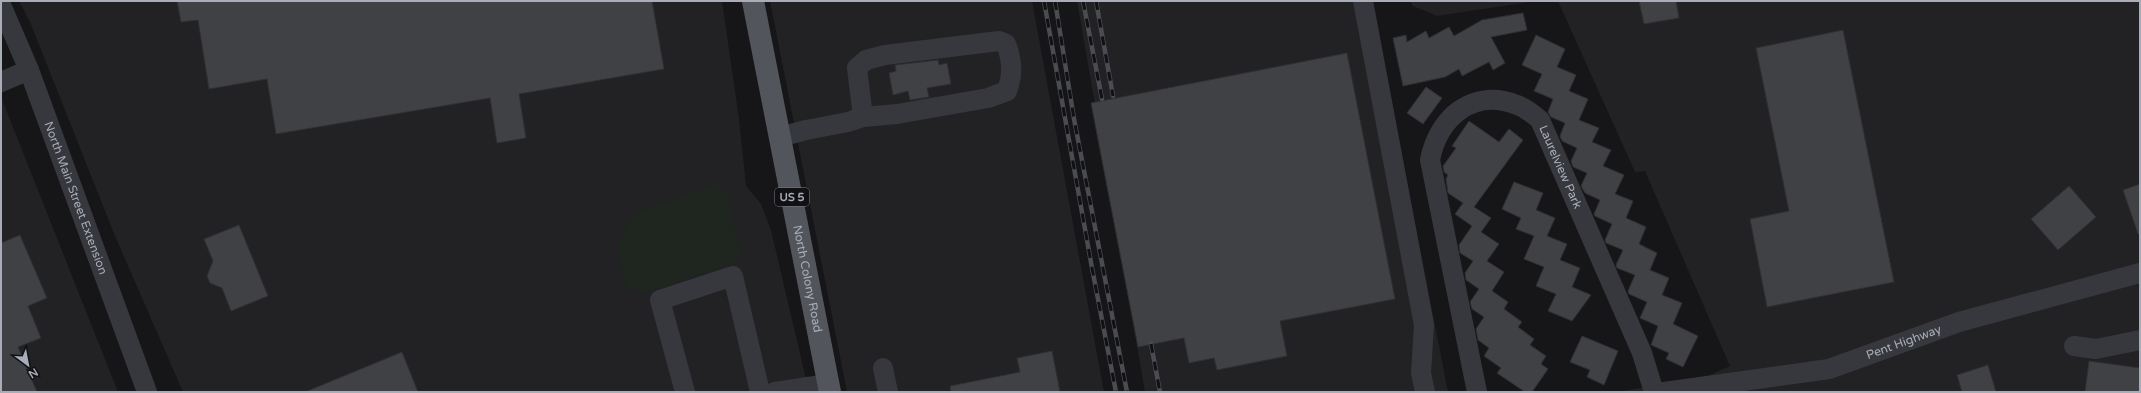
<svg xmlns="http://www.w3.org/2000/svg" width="2141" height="393" font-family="'Varela Round',sans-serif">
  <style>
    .built { fill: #222225 }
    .green { fill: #1e261f }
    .building { fill: #404145; stroke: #303034 }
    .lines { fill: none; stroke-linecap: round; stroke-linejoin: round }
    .minor { stroke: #37383d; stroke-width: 20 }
    .major { stroke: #53555c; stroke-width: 22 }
    .rail-casing { stroke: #4a4c52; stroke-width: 4.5 }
    .rail { stroke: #111113; stroke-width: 3; stroke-dasharray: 9; stroke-linecap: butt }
    .labels { text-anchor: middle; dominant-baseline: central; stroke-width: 3; stroke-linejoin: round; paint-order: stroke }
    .shield { fill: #111113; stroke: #7b7e86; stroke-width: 1 }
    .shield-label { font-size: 11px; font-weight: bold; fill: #a8adb8 }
    .street-label { font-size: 12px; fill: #a8adb8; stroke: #111113 }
  </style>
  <rect width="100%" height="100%" fill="#161618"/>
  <g class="built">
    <path d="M 19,1 L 722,1 L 739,119 L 746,186 L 761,204 L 771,230 L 809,392 L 183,392 L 115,236 L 30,22 Z"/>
    <path d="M 770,1 L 1032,1 L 1104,392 L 847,392 Z"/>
    <path d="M 1077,1 L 1372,1 L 1448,392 L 1145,392 Z"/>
    <path d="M 1410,1 L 1536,1 L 1437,16 L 1413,6 Z"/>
    <path d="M 1558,1 L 2140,1 L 2140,392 L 1617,392 L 1708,376 L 1730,366 L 1645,171 L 1635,172 Z"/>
    <path d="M 1,97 L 118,392 L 1,392 Z"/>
  </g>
  <path class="green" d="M 719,182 L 726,191 L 741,255 L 732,264 L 643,293 L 636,289 L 628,291 L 619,257 L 620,239 L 630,220 L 647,209 Z"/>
  <g class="building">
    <path d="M 177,1 L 652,1 L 664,69 L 519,94 L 526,138 L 497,143 L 490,98 L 276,134 L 267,79 L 209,89 L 198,20 L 181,22 Z"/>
    <path d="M 1639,1 L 1676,1 L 1679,18 L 1644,24 Z"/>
    <path d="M 1523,13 L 1527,30 L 1491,37 L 1505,63 L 1493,70 L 1489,62 L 1462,76 L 1459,69 L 1445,77 L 1403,86 L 1393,38 L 1406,35 L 1407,42 L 1426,31 L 1429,38 L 1449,27 L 1454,36 L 1482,20 Z"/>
    <path d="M 1843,30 L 1894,282 L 1767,307 L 1750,219 L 1789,211 L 1756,48 Z"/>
    <path d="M 1536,35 L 1565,49 L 1557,67 L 1576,75 L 1569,91 L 1588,99 L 1579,120 L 1599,128 L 1592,142 L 1611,150 L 1603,166 L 1624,175 L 1615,194 L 1633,201 L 1626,218 L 1646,227 L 1639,244 L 1657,253 L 1650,270 L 1669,278 L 1662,295 L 1682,303 L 1673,324 L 1698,336 L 1683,367 L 1666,359 L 1669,353 L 1651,345 L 1658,326 L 1640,318 L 1647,302 L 1629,294 L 1628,291 L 1635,275 L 1617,268 L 1616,265 L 1623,250 L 1606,243 L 1605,240 L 1612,224 L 1595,216 L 1594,214 L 1600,200 L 1585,193 L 1581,186 L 1587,173 L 1573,167 L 1571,161 L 1577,148 L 1562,141 L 1560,136 L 1565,123 L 1551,117 L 1548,112 L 1553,99 L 1534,91 L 1542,74 L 1522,65 Z"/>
    <path d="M 1347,53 L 1395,299 L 1280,321 L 1287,356 L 1217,370 L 1214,358 L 1189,363 L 1184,338 L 1138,347 L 1091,103 Z"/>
    <path d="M 938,60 L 939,65 L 947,63 L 951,84 L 927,88 L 929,97 L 910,100 L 908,91 L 893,95 L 889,73 L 896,71 L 895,65 Z"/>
    <path d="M 1426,87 L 1442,98 L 1423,124 L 1407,113 Z"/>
    <path d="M 1469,121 L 1499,142 L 1509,129 L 1523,140 L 1474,207 L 1491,218 L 1481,232 L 1499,244 L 1487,261 L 1504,272 L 1492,291 L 1508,302 L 1504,309 L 1522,322 L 1518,327 L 1534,339 L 1530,345 L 1546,356 L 1541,364 L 1548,369 L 1532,392 L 1525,392 L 1497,373 L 1501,368 L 1484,356 L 1489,348 L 1478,340 L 1476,329 L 1484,317 L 1472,309 L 1470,302 L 1479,289 L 1466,280 L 1465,273 L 1473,261 L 1460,253 L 1459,245 L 1472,226 L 1455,214 L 1463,203 L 1448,193 L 1446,179 L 1448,175 L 1444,172 L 1443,166 L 1456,148 L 1452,146 Z"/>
    <path d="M 1514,182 L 1543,193 L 1536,210 L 1555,218 L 1547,236 L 1567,244 L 1560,260 L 1580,268 L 1572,287 L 1591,295 L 1572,321 L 1548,311 L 1556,294 L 1536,286 L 1544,267 L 1524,259 L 1534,236 L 1516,229 L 1521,218 L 1502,209 Z"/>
    <path d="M 2140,184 L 2140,234 L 2138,234 L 2123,190 Z"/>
    <path d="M 2069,186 L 2096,217 L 2058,250 L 2031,219 Z"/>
    <path d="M 239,225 L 268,296 L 231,311 L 222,288 L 210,283 L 207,276 L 213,261 L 204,239 Z"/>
    <path d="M 20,235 L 47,298 L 28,306 L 41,338 L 18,347 L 37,392 L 1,392 L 1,243 Z"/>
    <path d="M 1582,336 L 1618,351 L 1604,385 L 1587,377 L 1590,370 L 1570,362 Z"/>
    <path d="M 1052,351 L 1060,392 L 951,392 L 950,386 L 1020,372 L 1017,358 Z"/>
    <path d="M 402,352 L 418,392 L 305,392 Z"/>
    <path d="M 2089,361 L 2140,368 L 2140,392 L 2085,392 Z"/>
    <path d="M 1988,365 L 1996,392 L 1962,392 L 1957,375 Z"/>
  </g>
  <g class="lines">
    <g class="minor">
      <path d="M 1363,1 L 1424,325 L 1421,373 L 1425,392"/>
      <path id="s1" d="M 1,5 L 29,70 L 147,392"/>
      <path d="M 1,82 L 29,70"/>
      <path d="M 780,137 L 806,130 L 848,122 L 863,117 L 897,114 L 988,98 L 1007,91 C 1013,76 1012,59 1006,44 L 999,41 L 885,55 L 866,60 L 857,68 L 863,117"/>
      <path d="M 2074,346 L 2096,349 L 2140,340"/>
      <path d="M 883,368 L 888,392"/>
      <path d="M 685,392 L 660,300 L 733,276 L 760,392"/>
      <path d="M 775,392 L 828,384"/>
      <path id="s2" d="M 1477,392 L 1430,160 C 1438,118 1473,87 1517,105 C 1526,108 1533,114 1540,120 L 1642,353 L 1654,392"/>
      <path id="s3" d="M 1664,392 L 1829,369 L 1959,322 L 2140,273"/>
    </g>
    <path class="major" id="s4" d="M 753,1 L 830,392"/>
    <defs>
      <g id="rail">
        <path d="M 1044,1 L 1092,268 L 1116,392"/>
        <path d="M 1055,1 L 1074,119 L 1127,392"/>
        <path d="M 1083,1 L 1102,99"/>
        <path d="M 1096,1 L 1113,96"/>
        <path d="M 1151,344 L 1160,392"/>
      </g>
    </defs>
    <use href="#rail" class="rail-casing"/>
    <use href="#rail" class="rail"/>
  </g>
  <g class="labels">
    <rect class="shield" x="775" y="188" width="34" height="18" rx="3"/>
    <g class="shield-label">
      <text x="792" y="197">US 5</text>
    </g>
    <g class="street-label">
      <text stroke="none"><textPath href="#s2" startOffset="435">Laurelview Park</textPath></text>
      <text stroke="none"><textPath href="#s1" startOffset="207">North Main Street Extension</textPath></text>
      <text stroke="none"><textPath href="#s4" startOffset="283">North Colony Road</textPath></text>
      <text stroke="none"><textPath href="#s3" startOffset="246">Pent Highway</textPath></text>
    </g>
  </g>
  <rect width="2141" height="393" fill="none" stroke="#a8adb8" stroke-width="4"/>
  <g transform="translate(28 365) rotate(148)" stroke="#111113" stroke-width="3" paint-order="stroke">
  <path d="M0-3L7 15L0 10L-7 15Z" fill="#a8adb8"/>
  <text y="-6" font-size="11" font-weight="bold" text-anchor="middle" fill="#a8adb8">N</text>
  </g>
</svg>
